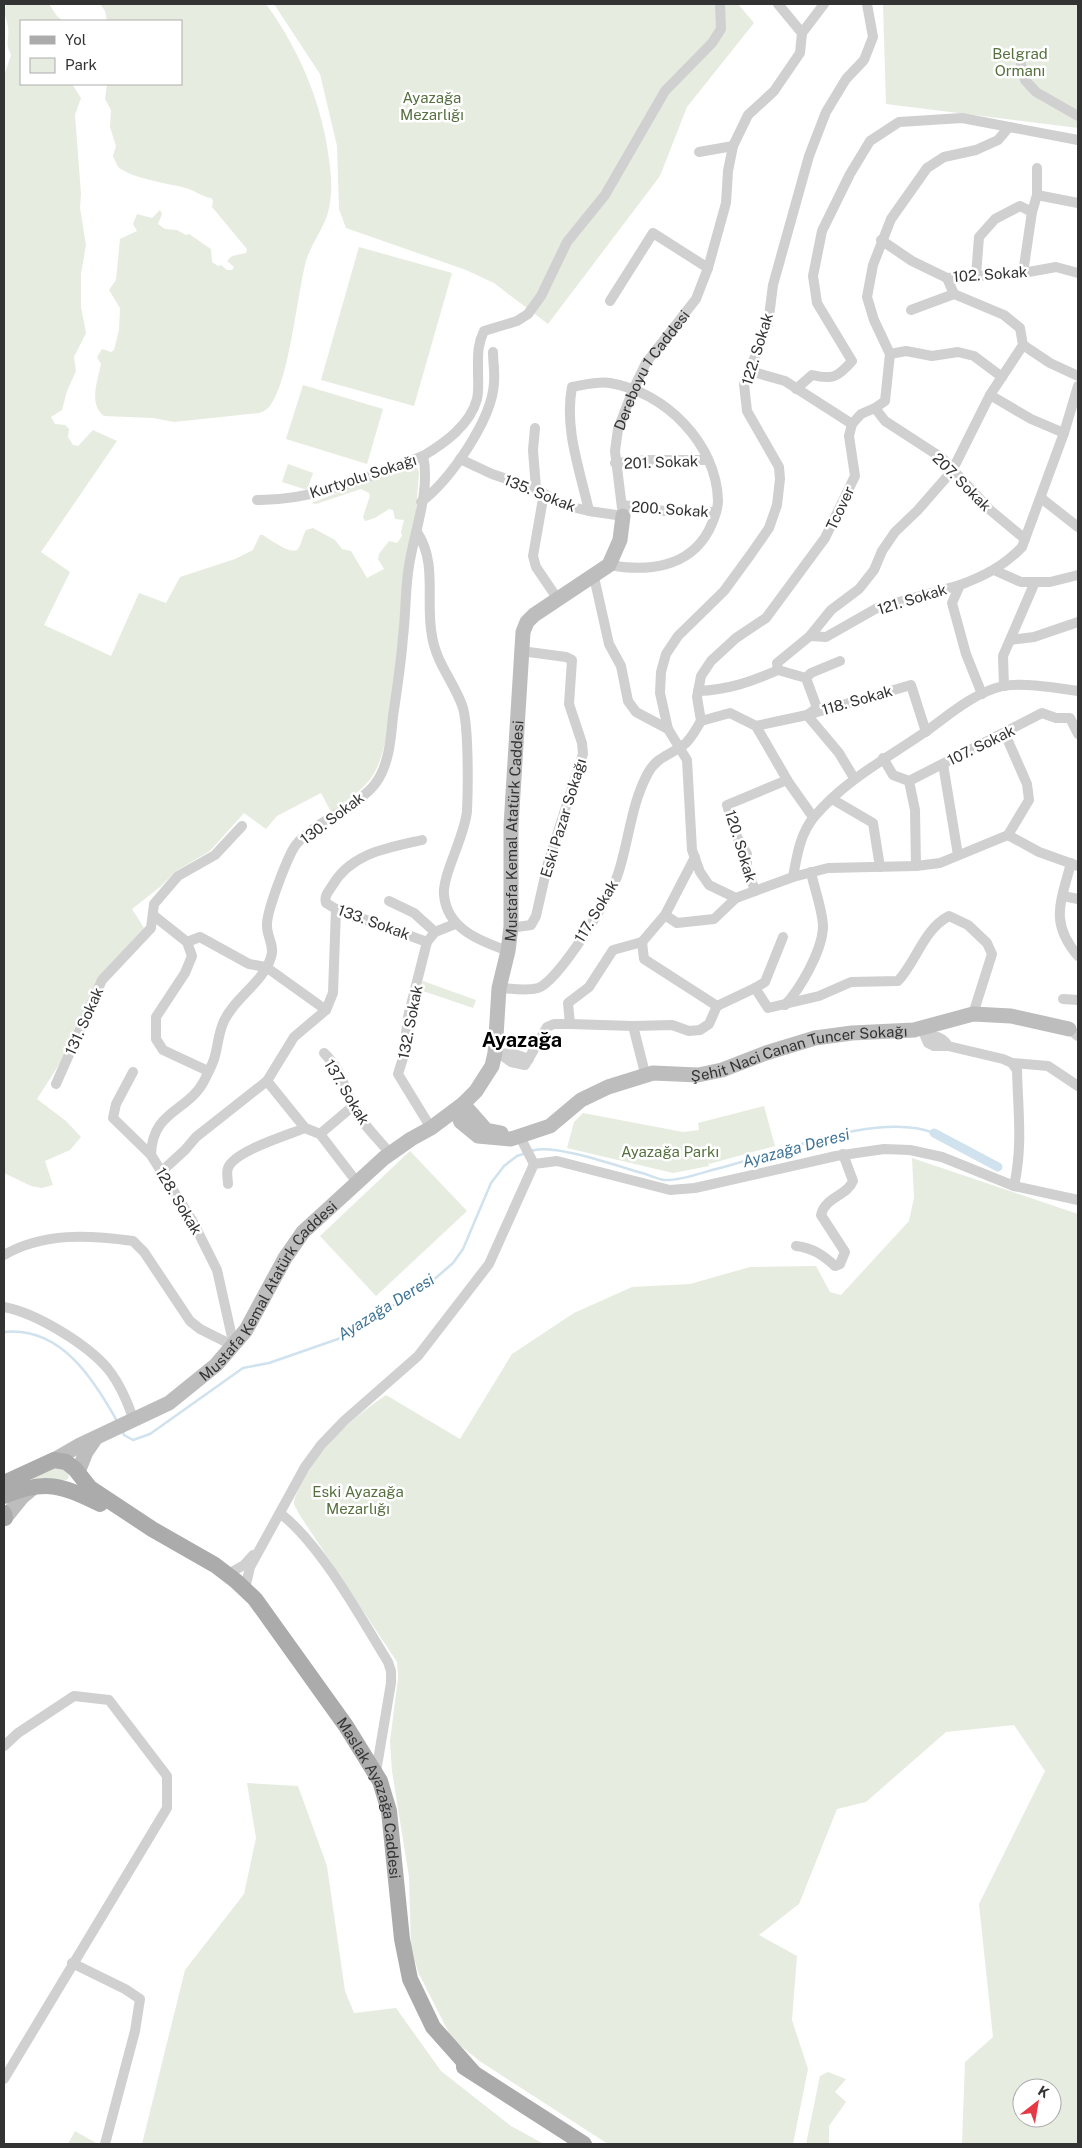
<svg xmlns="http://www.w3.org/2000/svg" width="1082" height="2148" font-family="'Public Sans',sans-serif">
  <style>
    .green { fill: #e6ecdf; fill-rule: evenodd }
    .lines { fill: none; stroke-linecap: round; stroke-linejoin: round }
    .stream { stroke: #cfe2ee; stroke-width: 2.5 }
    .canal { stroke: #cfe2ee; stroke-width: 9 }
    .street { stroke: #d0d0d0; stroke-width: 10 }
    .secondary { stroke: #bdbdbd; stroke-width: 15 }
    .primary { stroke: #ababab; stroke-width: 16 }
    .labels { text-anchor: middle; dominant-baseline: central; stroke-width: 5; stroke-linejoin: round; paint-order: stroke }
    .park-label { font-size: 15px; fill: #56703f; stroke: #fff }
    .street-label { font-size: 15px; fill: #333; stroke: #fff }
    .water-label { font-size: 16px; font-style: italic; fill: #3f7597; stroke: #fff }
    .district-label { font-size: 20px; font-weight: bold; fill: #000; stroke: #fff }
  </style>
  <rect width="100%" height="100%" fill="#fff"/>
  <g class="green">
    <path d="M 7,4 L 49,4 L 57,16 L 63,21 L 21,21 L 21,84 L 72,84 L 81,98 L 75,115 L 81,194 L 80,208 L 86,245 L 81,274 L 81,307 L 86,333 L 74,357 L 76,371 L 67,391 L 62,410 L 51,417 L 55,424 L 65,425 L 69,429 L 68,437 L 73,445 L 78,446 L 93,430 L 117,441 L 41,552 L 70,572 L 44,625 L 111,656 L 139,593 L 166,603 L 180,577 L 235,559 L 253,550 L 260,535 L 263,535 C 269,539 292,556 298,549 C 301,545 303,535 306,530 L 313,528 L 335,540 L 342,549 L 351,551 L 367,578 L 384,569 L 378,559 L 379,554 L 389,541 L 397,543 L 402,536 L 401,532 L 404,520 L 395,519 L 393,510 L 389,509 L 375,518 L 365,521 L 363,517 L 370,496 L 369,493 L 361,489 L 316,504 L 311,503 L 411,465 L 418,469 L 419,473 L 414,535 L 387,734 C 377,781 368,785 331,812 L 321,793 L 277,816 L 266,829 L 244,813 L 210,851 L 176,871 L 160,887 L 132,909 L 144,928 L 102,975 L 62,1060 L 37,1099 L 66,1121 L 81,1137 L 70,1150 L 45,1161 L 53,1185 L 42,1188 L 31,1186 L 4,1173 L 4,76 L 11,55 C 4,42 10,39 8,27 C 7,18 2,14 7,4 Z"/>
    <path d="M 100,4 L 266,4 C 301,52 324,108 330,167 C 332,184 332,200 327,216 C 321,232 311,245 306,261 C 297,295 289,384 269,407 C 266,410 263,412 259,413 L 174,422 L 153,418 L 104,416 C 88,404 98,380 101,364 L 97,357 L 102,349 L 111,352 L 114,350 L 119,330 L 120,308 L 109,290 L 116,280 L 120,239 L 137,231 L 133,224 L 137,214 L 152,218 L 160,210 L 162,214 L 158,224 L 165,229 L 177,230 L 186,235 L 189,234 L 211,249 L 212,262 L 218,266 L 221,265 L 227,270 L 232,270 L 234,267 L 227,261 L 232,256 L 246,253 L 247,249 L 212,207 L 213,200 L 211,198 C 203,197 197,192 189,189 C 169,183 138,180 121,169 C 117,167 115,160 113,156 L 116,146 L 110,127 L 111,110 L 105,99 L 107,84 L 181,84 L 181,21 L 107,21 L 105,11 Z"/>
    <path d="M 274,4 L 738,4 L 754,23 L 687,107 L 660,176 L 548,324 L 494,283 L 466,270 L 346,228 L 339,209 L 337,146 L 320,74 Z"/>
    <path d="M 883,4 L 1078,4 L 1078,128 L 886,104 Z"/>
    <path d="M 359,247 L 452,273 L 414,406 L 321,380 Z"/>
    <path d="M 303,385 L 383,409 L 367,464 L 286,439 Z"/>
    <path d="M 288,464 L 313,473 L 307,490 L 282,482 Z"/>
    <path d="M 423,981 L 476,1000 L 473,1008 L 420,990 Z"/>
    <path d="M 764,1106 L 775,1146 L 709,1164 L 707,1159 L 709,1166 L 673,1173 L 567,1148 L 574,1122 L 583,1113 L 683,1132 L 699,1130 L 698,1123 Z"/>
    <path d="M 410,1151 L 467,1211 L 376,1296 L 320,1236 Z"/>
    <path d="M 912,1158 L 1078,1214 L 1078,2144 L 962,2144 L 965,2062 L 993,2037 L 979,1904 L 1045,1771 L 1014,1725 L 946,1732 L 866,1802 L 837,1809 L 799,1904 L 759,1935 L 797,1956 L 792,2020 L 808,2069 L 793,2144 L 608,2144 L 481,2062 L 452,2039 L 418,1972 L 411,1947 L 409,1877 L 392,1771 L 390,1741 L 398,1678 L 397,1662 L 299,1514 C 298,1511 295,1507 294,1504 C 294,1497 298,1491 301,1485 C 319,1448 352,1418 386,1395 L 460,1439 L 512,1354 L 574,1313 L 632,1287 L 690,1284 L 750,1267 L 816,1266 L 830,1292 L 841,1295 L 909,1221 L 914,1198 ZM 1022,2088 L 1052,2088 L 1052,2118 L 1022,2118 Z"/>
    <path d="M 46,1467 L 70,1470 L 68,1479 C 57,1486 36,1481 24,1477 Z"/>
    <path d="M 247,1783 L 298,1786 L 327,1866 L 345,1991 L 354,2013 L 396,2008 L 441,2071 L 511,2126 L 544,2144 L 142,2144 L 185,1970 L 244,1894 L 256,1838 Z"/>
    <path d="M 828,2072 L 846,2079 L 835,2092 L 846,2102 L 829,2126 L 829,2144 L 806,2144 L 820,2076 Z"/>
    <path d="M 75,2131 L 96,2143 L 96,2144 L 68,2144 Z"/>
  </g>
  <g class="lines">
    <g class="stream">
      <path d="M 531,1151 C 553,1143 617,1166 642,1173 C 649,1175 657,1179 664,1180 C 679,1181 698,1174 712,1170 C 773,1156 876,1110 934,1133"/>
      <path d="M 4,1332 C 60,1326 93,1378 117,1421"/>
      <path d="M 122,1430 L 124,1435 L 133,1440 L 150,1434 L 243,1368 L 269,1363 L 338,1339 L 431,1282 L 453,1263 L 463,1249 L 491,1183 L 504,1166 L 517,1156 L 526,1153"/>
    </g>
    <path class="canal" d="M 934,1133 L 998,1167"/>
    <g class="street">
      <path d="M 802,33 L 824,4"/>
      <path d="M 1021,64 L 1025,80 L 1036,92 L 1078,116"/>
      <path d="M 699,152 L 733,146"/>
      <path d="M 1037,168 L 1037,195"/>
      <path d="M 881,240 L 912,261 L 947,278 L 1023,273 L 1056,267 L 1078,273"/>
      <path d="M 1023,273 L 1032,212 L 1037,195 L 1078,203"/>
      <path d="M 976,276 L 979,237 L 995,219 L 1020,206 L 1032,212"/>
      <path d="M 610,301 L 653,233 L 708,268"/>
      <path d="M 911,310 L 954,294"/>
      <path d="M 1023,345 L 1050,363 L 1078,376"/>
      <path d="M 890,354 L 906,351 L 932,356 L 958,352 L 974,356 L 1002,377"/>
      <path d="M 750,371 L 785,381 L 852,424"/>
      <path d="M 796,389 L 812,375 C 833,380 838,377 852,361 L 817,303 L 813,276 L 822,231 L 850,174 L 870,141 L 899,122 L 962,118 L 1078,140"/>
      <path d="M 990,395 L 1031,419 L 1064,433"/>
      <path d="M 875,408 L 885,421 L 942,458 L 990,510 L 1025,539"/>
      <path d="M 535,428 L 533,450 L 536,489"/>
      <path d="M 423,456 C 445,443 470,425 477,399 C 479,391 478,380 478,372 C 478,356 477,345 484,331 L 517,321 L 528,314 L 541,296 L 567,242 L 605,195 L 665,91 L 712,43 L 721,29 L 720,4"/>
      <path id="s1" d="M 460,459 L 492,474 L 536,489 L 563,505 L 589,511 L 623,516 L 615,451 L 618,429 L 633,390 L 646,363 L 696,299 L 708,268 L 726,203 L 728,171 L 733,146 L 748,115 L 774,91 L 800,53 L 802,33 L 778,4"/>
      <path d="M 615,463 L 648,460 L 708,460"/>
      <path d="M 544,493 L 533,556 L 536,567 L 557,598"/>
      <path d="M 1041,498 L 1078,527"/>
      <path d="M 421,502 C 450,480 492,420 494,383 C 495,373 493,362 493,352"/>
      <path d="M 623,505 L 664,511 L 716,512"/>
      <path d="M 589,511 C 580,470 564,429 572,387 C 584,385 598,381 610,383 C 665,392 717,444 718,501 C 718,512 713,521 709,530 C 689,568 647,572 609,565"/>
      <path d="M 417,532 C 438,564 425,600 432,636 C 436,662 453,681 462,705 C 469,723 468,790 467,811 C 465,836 442,875 444,895 C 447,929 480,941 508,951"/>
      <path d="M 994,570 L 1021,582 L 1050,582 L 1078,575"/>
      <path d="M 594,577 L 609,644 L 621,666 L 628,701 L 636,712 L 668,729 L 687,760 L 692,850 L 700,872 L 709,885 L 736,898 L 793,877 L 828,868 L 916,866 L 940,863 L 1008,835 L 1039,852 L 1078,866"/>
      <path d="M 810,636 L 826,637 L 877,608 L 960,585"/>
      <path d="M 1010,640 L 1034,637 L 1078,622"/>
      <path d="M 806,678 L 811,673 L 840,661"/>
      <path d="M 1004,686 L 1003,656 L 1035,582"/>
      <path d="M 698,691 C 727,690 751,682 778,670"/>
      <path d="M 982,694 L 966,654 L 952,603 L 960,585 C 984,576 1004,566 1022,547 L 1064,433 L 1078,386"/>
      <path d="M 701,721 L 697,697 L 701,676 L 711,661 L 736,638 L 766,618 L 825,538 L 855,476 L 849,436 L 852,424 L 861,414 L 875,408 L 885,401 L 890,354 L 874,320 L 867,297 L 873,265 L 891,219 L 927,168 L 944,157 L 976,150 L 998,140 L 1009,127"/>
      <path d="M 756,726 L 807,715 L 911,685 L 926,732"/>
      <path d="M 668,729 L 660,693 L 661,672 L 666,654 L 678,636 L 724,591 L 751,554 L 769,528 L 777,505 L 780,479 L 779,467 L 747,411 L 744,384 L 768,324 L 773,285 L 809,156 L 826,112 L 846,79 L 864,60 L 873,37 L 867,4"/>
      <path d="M 1005,734 L 1027,784 L 1029,800 L 1008,835"/>
      <path d="M 883,758 L 893,775 L 909,781 L 1042,713 L 1056,718 L 1070,718 L 1078,734"/>
      <path d="M 943,764 L 958,855"/>
      <path d="M 854,778 L 839,753 L 807,715 L 817,708 L 806,678 L 778,670 L 777,663 L 810,636 L 831,610 L 859,589 L 874,570 L 882,551 L 895,532 L 917,511 L 952,471 L 990,395 L 1023,345 L 1020,328 L 1004,315 L 954,294 L 947,278"/>
      <path d="M 909,781 L 915,810 L 916,866"/>
      <path d="M 832,799 L 873,823 L 880,867"/>
      <path d="M 422,840 C 387,848 351,853 332,886 C 328,892 324,896 326,903 L 336,909 L 427,942"/>
      <path d="M 1071,863 C 1061,902 1049,922 1078,956"/>
      <path d="M 793,877 C 797,855 800,834 814,817 C 845,780 886,759 925,732 C 949,715 973,693 1003,686 C 1024,682 1057,688 1078,691"/>
      <path d="M 755,891 L 747,867 L 747,854 L 737,837 L 727,805 L 787,780"/>
      <path d="M 1063,896 L 1078,899"/>
      <path d="M 389,901 L 414,913 L 435,932"/>
      <path d="M 153,915 L 187,942 L 192,956 L 185,973 L 156,1017 L 156,1039 L 163,1050 L 208,1071"/>
      <path d="M 665,915 L 677,923 L 714,919 L 736,898"/>
      <path d="M 517,927 L 531,925 L 536,916 L 548,863 L 583,754 L 582,743 L 569,704 L 572,660 L 566,657 L 521,651"/>
      <path d="M 187,942 L 200,937 L 249,964 L 266,967 L 326,1010"/>
      <path d="M 642,942 L 644,959 L 717,1006"/>
      <path d="M 642,942 L 665,915 L 695,857"/>
      <path d="M 504,988 C 514,989 527,991 538,988 C 558,982 611,896 618,874 C 629,841 631,804 648,773 C 657,756 673,754 686,743 C 692,737 697,728 701,721 L 730,713 L 756,726 L 789,783 L 813,817"/>
      <path d="M 755,988 L 765,982 L 783,937"/>
      <path d="M 1063,999 L 1078,1000"/>
      <path d="M 785,1005 C 801,988 821,952 823,929 C 824,914 814,888 811,872"/>
      <path d="M 570,1024 L 633,1026 L 646,1077"/>
      <path d="M 633,1026 L 672,1025 L 689,1031 L 700,1030 L 709,1024 L 717,1006 L 755,988 L 768,1008 L 819,996 L 851,982 L 898,981 C 917,960 924,929 949,916 L 968,925 L 987,943 L 992,954 L 973,1014"/>
      <path d="M 1069,1029 L 1078,1036"/>
      <path d="M 948,1046 C 943,1037 935,1035 925,1036 L 928,1043 L 934,1046 L 948,1046 L 1003,1059 L 1012,1063 L 1017,1070 C 1018,1112 1023,1145 1014,1186"/>
      <path d="M 324,1053 C 341,1069 344,1087 354,1107 C 362,1124 378,1139 390,1153"/>
      <path d="M 500,1054 L 511,1062 L 525,1065 L 547,1027 L 554,1024 L 570,1024 L 568,1003 L 589,987 L 613,950 L 642,942"/>
      <path d="M 500,1054 L 511,1053 L 529,1059"/>
      <path d="M 1012,1063 L 1048,1066 L 1078,1086"/>
      <path d="M 133,1072 L 116,1104 L 113,1118 L 151,1155 L 193,1222 L 217,1270 L 234,1346"/>
      <path d="M 267,1081 L 305,1128 L 320,1134 L 356,1181"/>
      <path d="M 56,1084 L 102,980 L 151,928 L 154,904 L 178,876 L 215,855 L 242,826"/>
      <path d="M 431,1128 L 398,1074 L 403,1058 L 408,1017 L 427,942 L 435,932 L 455,924"/>
      <path d="M 320,1134 L 353,1106"/>
      <path d="M 520,1137 L 534,1164"/>
      <path d="M 151,1155 C 152,1110 188,1112 204,1081 C 208,1073 213,1064 215,1056 C 218,1044 219,1031 224,1021 C 235,997 263,983 271,957 C 275,946 267,937 267,926 C 266,912 285,865 292,851 C 305,825 356,809 375,784 C 389,766 391,738 393,716 C 397,690 401,663 403,637 C 406,613 405,589 409,566 C 414,532 431,490 423,456 C 370,476 314,501 257,500"/>
      <path d="M 162,1171 L 185,1150 L 196,1137 L 267,1081 L 294,1037 L 326,1010 L 333,993 L 336,909"/>
      <path d="M 228,1184 C 228,1179 226,1173 228,1168 C 234,1151 288,1135 305,1128"/>
      <path d="M 796,1246 C 813,1248 823,1255 835,1266 L 840,1264 L 845,1252 L 821,1215 C 825,1197 847,1196 853,1181 L 843,1154"/>
      <path d="M 4,1255 C 44,1232 89,1235 133,1241 L 144,1252 L 190,1321 L 200,1329 L 234,1346"/>
      <path d="M 4,1307 C 36,1313 87,1344 108,1369 C 120,1384 128,1403 134,1421"/>
      <path d="M 281,1514 C 321,1545 361,1618 388,1662 L 391,1671 L 391,1683 L 376,1772"/>
      <path d="M 228,1574 L 244,1565 L 253,1555"/>
      <path d="M 245,1589 L 250,1567 L 305,1467 L 321,1445 L 344,1421 L 418,1356 L 489,1264 L 534,1164 L 557,1161 L 670,1190 L 695,1188 L 836,1156 L 884,1149 L 910,1150 L 942,1157 L 1014,1186 L 1078,1200"/>
      <path d="M 4,1746 L 18,1733 L 74,1696 L 109,1700 L 167,1776 L 167,1808 L 4,2079"/>
      <path d="M 72,1963 L 125,1989 L 140,1999 L 135,2031 L 105,2144"/>
    </g>
    <g class="secondary">
      <path d="M 463,1104 L 486,1130 L 501,1133"/>
      <path id="s2" d="M 456,1110 L 461,1122 L 478,1136 L 511,1139 L 550,1126 L 581,1100 L 608,1087 L 653,1073 L 698,1075 L 722,1070 L 766,1053 L 815,1038 L 852,1033 L 914,1030 L 973,1014 L 1011,1016 L 1069,1029"/>
      <path id="s3" d="M 54,1460 L 80,1445 L 169,1403 L 216,1365 L 246,1330 L 285,1258 L 303,1232 L 384,1158 L 411,1139 L 431,1128 L 463,1104 L 476,1091 L 492,1066 L 495,1053 L 499,988 L 508,951 L 511,927 L 511,826 L 523,632 L 527,622 L 534,615 L 609,565 L 620,540 L 623,516"/>
      <path d="M 78,1472 L 86,1452 L 95,1439"/>
      <path d="M 5,1518 L 22,1497 L 34,1487"/>
    </g>
    <g class="primary">
      <path id="s4" d="M 4,1483 L 54,1460 L 66,1462 L 75,1469 L 90,1488 L 152,1529 L 215,1565 L 236,1581 L 255,1599 L 346,1726 L 380,1781 L 389,1811 L 402,1939 L 410,1979 L 433,2027 L 473,2072"/>
      <path d="M 4,1496 C 44,1479 63,1485 100,1504"/>
      <path d="M 4,1513 L 5,1518"/>
      <path d="M 464,2067 L 584,2144"/>
    </g>
  </g>
  <g class="labels">
    <g class="park-label">
      <text x="1020" y="53">Belgrad<tspan x="1020" dy="17">Ormanı</tspan></text>
      <text x="432" y="97">Ayazağa<tspan x="432" dy="17">Mezarlığı</tspan></text>
      <text x="670" y="1151">Ayazağa Parkı</text>
      <text x="358" y="1491">Eski Ayazağa<tspan x="358" dy="17">Mezarlığı</tspan></text>
    </g>
    <g class="street-label">
      <text transform="translate(990 274) rotate(-4)">102. Sokak</text>
      <text transform="translate(757 349) rotate(-73)">122. Sokak</text>
      <text stroke="none"><textPath href="#s1" startOffset="330">Dereboyu 1 Caddesi</textPath></text>
      <text transform="translate(661 462) rotate(-2)">201. Sokak</text>
      <text transform="translate(363 476) rotate(-18)">Kurtyolu Sokağı</text>
      <text transform="translate(962 482) rotate(45)">207. Sokak</text>
      <text transform="translate(540 493) rotate(22)">135. Sokak</text>
      <text transform="translate(840 508) rotate(-65)">Tcover</text>
      <text transform="translate(670 509) rotate(4)">200. Sokak</text>
      <text transform="translate(912 599) rotate(-17)">121. Sokak</text>
      <text transform="translate(857 700) rotate(-16)">118. Sokak</text>
      <text transform="translate(981 745) rotate(-26)">107. Sokak</text>
      <text transform="translate(332 818) rotate(-37)">130. Sokak</text>
      <text transform="translate(563 818) rotate(-73)">Eski Pazar Sokağı</text>
      <text transform="translate(741 846) rotate(73)">120. Sokak</text>
      <text stroke="none"><textPath href="#s3" startOffset="839">Mustafa Kemal Atatürk Caddesi</textPath></text>
      <text transform="translate(596 911) rotate(-59)">117. Sokak</text>
      <text transform="translate(374 922) rotate(20)">133. Sokak</text>
      <text transform="translate(84 1021) rotate(-66)">131. Sokak</text>
      <text transform="translate(410 1022) rotate(-79)">132. Sokak</text>
      <text stroke="none"><textPath href="#s2" startOffset="376">Şehit Naci Canan Tuncer Sokağı</textPath></text>
      <text transform="translate(347 1092) rotate(59)">137. Sokak</text>
      <text transform="translate(179 1201) rotate(59)">128. Sokak</text>
      <text stroke="none"><textPath href="#s3" startOffset="280">Mustafa Kemal Atatürk Caddesi</textPath></text>
      <text stroke="none"><textPath href="#s4" startOffset="536">Maslak Ayazağa Caddesi</textPath></text>
    </g>
    <g class="water-label">
      <text transform="translate(796 1148) rotate(-15)">Ayazağa Deresi</text>
      <text transform="translate(386 1307) rotate(-32)">Ayazağa Deresi</text>
    </g>
    <g class="district-label">
      <text x="522" y="1040">Ayazağa</text>
    </g>
  </g>
  <rect width="1082" height="2148" fill="none" stroke="#333333" stroke-width="10"/>
  <rect x="20" y="20" width="162" height="65" fill="#ffffff" stroke="#adadad"/>
  <rect x="30" y="36" width="25" height="8" fill="#ababab" stroke="#adadad"/>
  <text x="65" y="45" font-size="15" fill="#333333">Yol</text>
  <rect x="30" y="58" width="25" height="15" fill="#e6ecdf" stroke="#adadad"/>
  <text x="65" y="70" font-size="15" fill="#333333">Park</text>
  <g transform="translate(1037 2103) rotate(31)"><circle r="24" fill="#ffffff" stroke="#adadad"/>
  <path d="M0-4L9 19L0 12L-9 19Z" fill="#e63946"/>
  <text y="-8" font-size="14" font-weight="bold" text-anchor="middle" fill="#333333">K</text>
  </g>
</svg>
